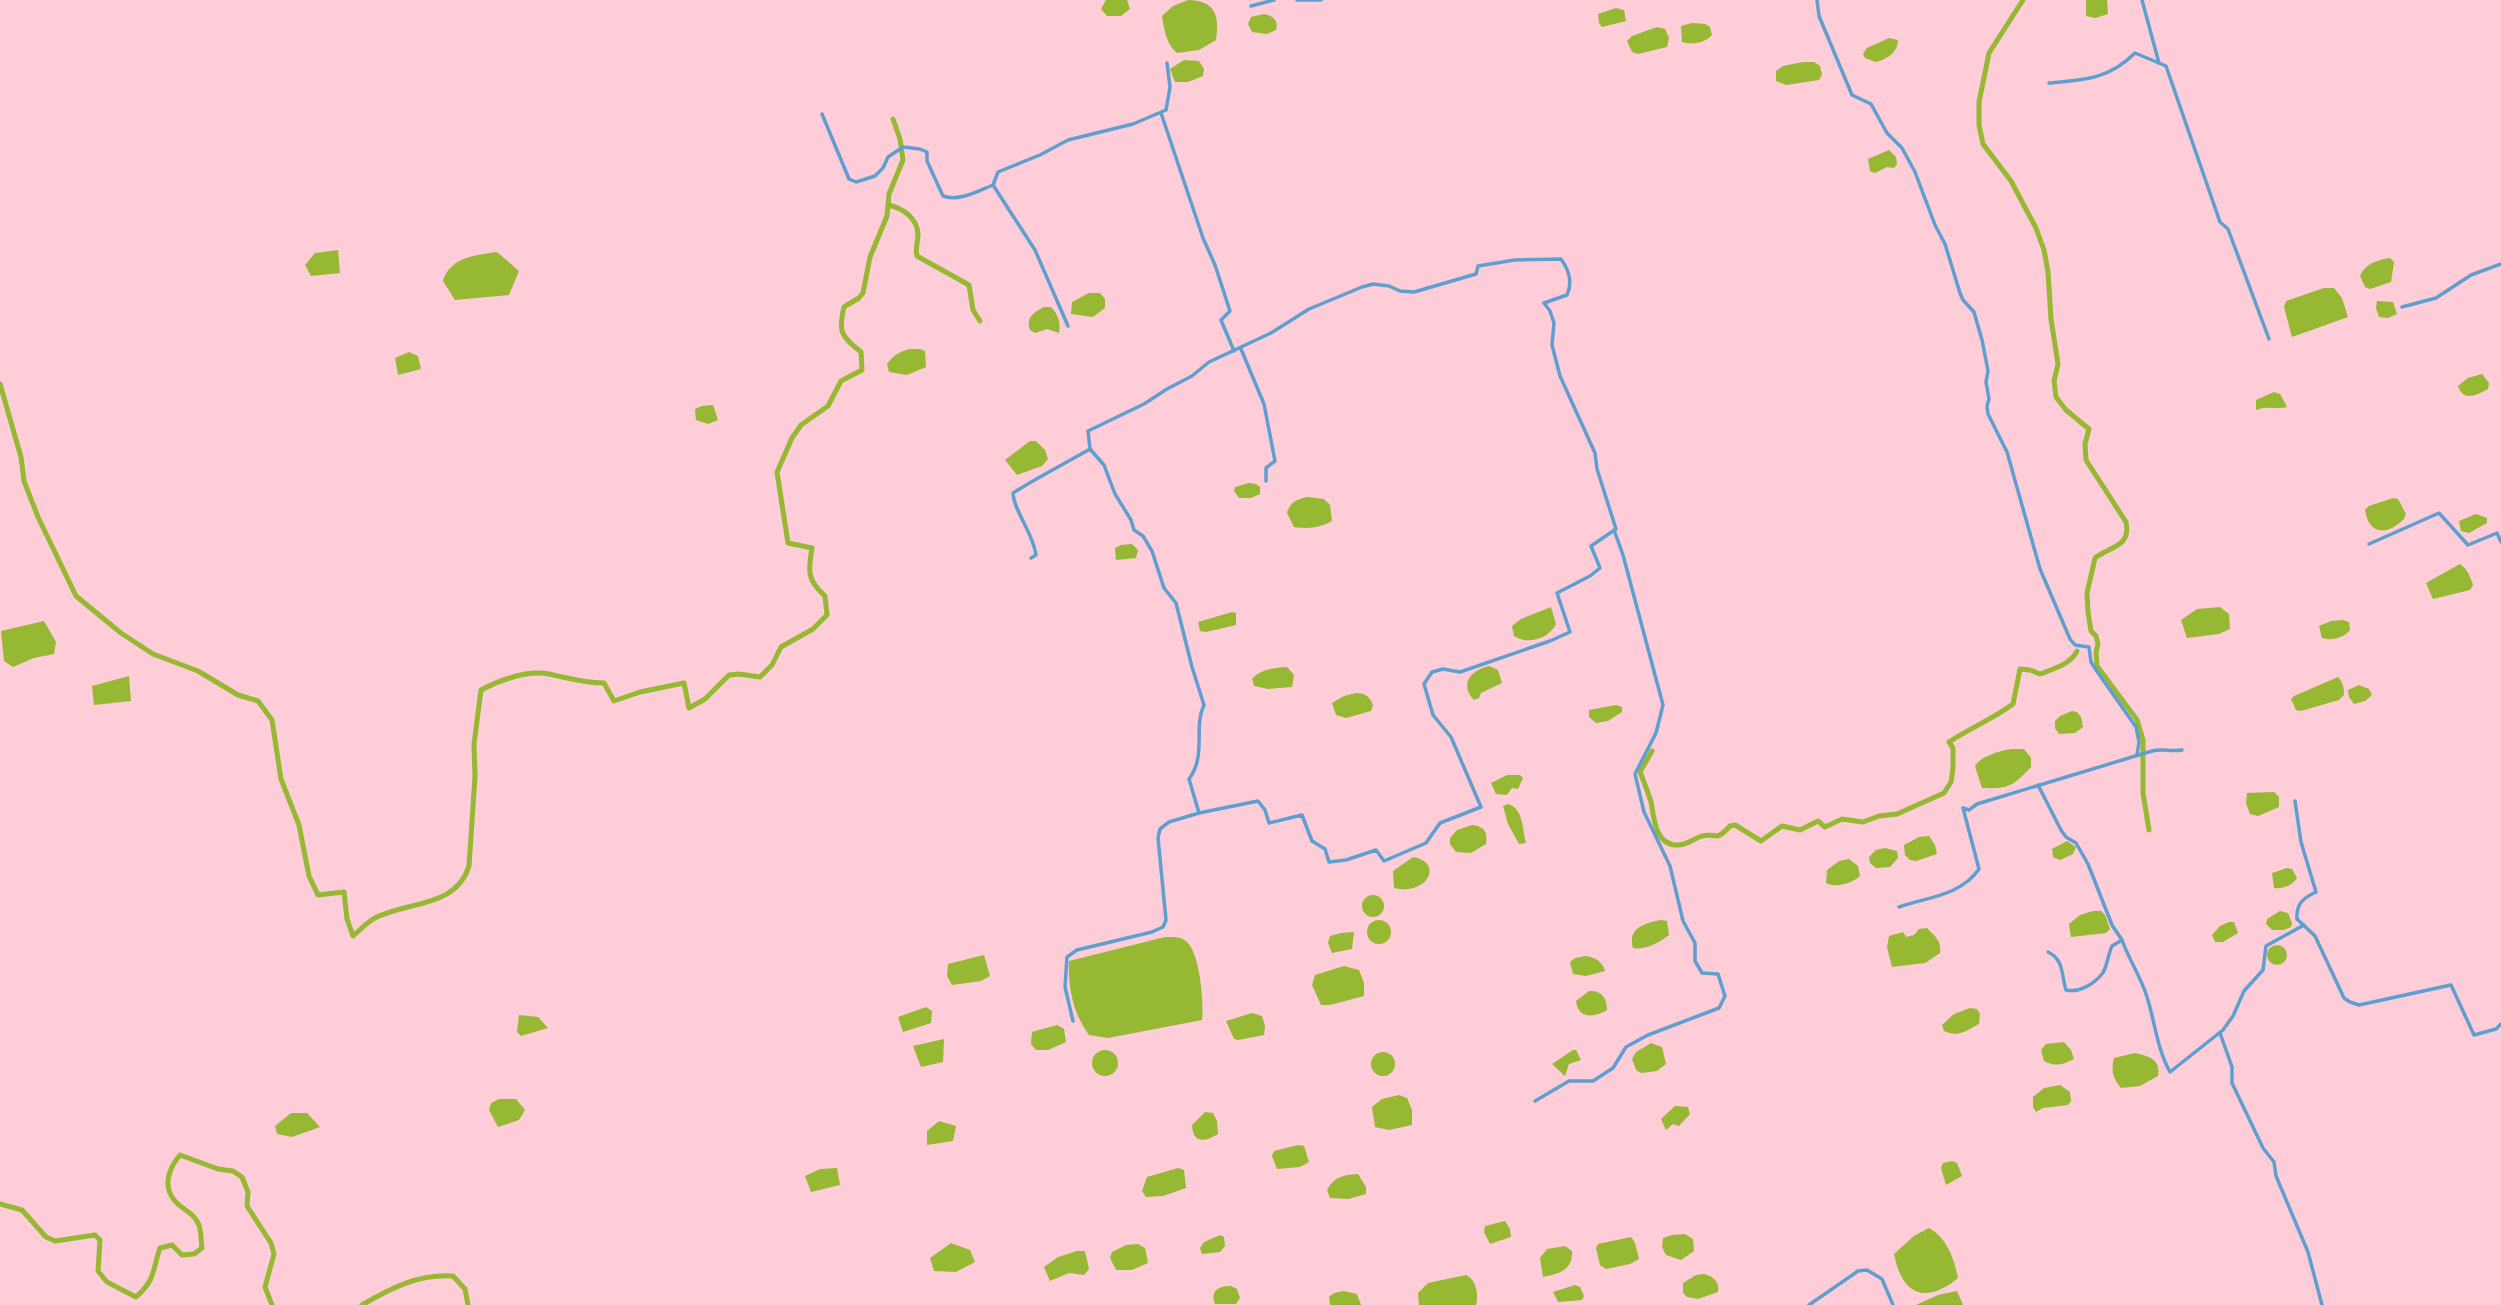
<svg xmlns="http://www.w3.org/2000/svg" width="2501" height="1305" font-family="'Golos Text',sans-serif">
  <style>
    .water { fill: #97b832 }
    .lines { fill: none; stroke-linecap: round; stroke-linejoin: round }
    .canal { stroke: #97b832; stroke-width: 5 }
    .street { stroke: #5e9fd0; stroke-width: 3.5 }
  </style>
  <rect width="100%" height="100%" fill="#fecdd8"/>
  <g class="water">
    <path d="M 1106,0 L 1127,0 L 1130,9 L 1121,16 L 1107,16 L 1101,9 Z"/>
    <path d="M 1188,0 C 1215,0 1220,16 1216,40 L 1199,50 L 1177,53 C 1166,44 1164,29 1162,16 L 1173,6 Z"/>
    <path d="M 2086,0 L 2107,0 L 2108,14 L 2095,18 L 2086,16 Z"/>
    <path d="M 1616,8 L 1624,10 L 1626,21 L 1602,27 L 1599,23 L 1598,14 Z"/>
    <path d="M 1264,14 C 1273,16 1279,20 1276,30 L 1267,34 L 1252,32 L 1248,24 L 1251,17 Z"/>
    <path d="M 1692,23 L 1705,24 L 1710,27 L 1712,35 C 1705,43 1692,45 1682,42 L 1681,26 Z"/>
    <path d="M 1657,27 L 1665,29 L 1669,38 L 1667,47 L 1638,54 L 1632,52 L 1627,41 L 1632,36 Z"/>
    <path d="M 1889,38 L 1898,40 C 1898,52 1887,59 1876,62 L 1865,58 L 1863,54 L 1867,48 Z"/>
    <path d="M 1184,60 L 1199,61 L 1204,69 L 1203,76 L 1188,82 L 1175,82 L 1170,69 Z"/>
    <path d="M 1803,62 L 1814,62 L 1820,66 L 1822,75 L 1819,80 L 1786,85 L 1776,81 L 1776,71 L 1783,66 Z"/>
    <path d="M 1889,150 L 1896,157 L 1897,164 L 1894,168 L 1887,167 L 1875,173 L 1870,171 L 1868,159 Z"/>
    <path d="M 338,250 L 340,273 L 311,276 L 305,265 L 315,253 Z"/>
    <path d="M 497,252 L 519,271 L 509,295 L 455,300 L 443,281 C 450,257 476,255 497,252 Z"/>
    <path d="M 2390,258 L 2394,262 L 2391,282 L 2370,289 L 2365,287 L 2360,276 C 2365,264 2377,260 2390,258 Z"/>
    <path d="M 2324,288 L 2334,288 L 2342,298 L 2348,317 L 2292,337 L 2284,307 L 2286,301 Z"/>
    <path d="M 1089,293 L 1100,293 L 1105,299 L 1105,308 L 1093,317 L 1071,314 L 1072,302 Z"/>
    <path d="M 2377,301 L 2393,302 L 2397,314 L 2388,318 L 2379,317 L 2376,308 Z"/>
    <path d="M 1044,307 L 1051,307 C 1058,314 1061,323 1059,333 L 1047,329 L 1035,333 L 1030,330 C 1026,317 1033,313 1044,307 Z"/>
    <path d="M 909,349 L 920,349 L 925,351 L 926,367 L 907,375 L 889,372 L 887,364 C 893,355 900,352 909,349 Z"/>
    <path d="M 409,352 L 418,356 L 421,369 L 398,375 L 395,358 Z"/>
    <path d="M 2482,374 L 2489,383 L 2488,389 C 2477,395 2463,402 2458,386 L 2468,378 Z"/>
    <path d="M 2274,392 L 2280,394 L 2287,407 C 2275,410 2268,405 2256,410 L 2256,400 Z"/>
    <path d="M 713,405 L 718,420 L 708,424 L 696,420 L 695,409 L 702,406 Z"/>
    <path d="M 1030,441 L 1036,441 L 1045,450 L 1048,459 L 1042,466 L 1017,475 L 1005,460 Z"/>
    <path d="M 1249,483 L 1256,484 L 1260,487 L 1260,494 L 1251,498 L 1239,498 L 1234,491 L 1235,487 Z"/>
    <path d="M 1308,497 L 1324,499 L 1330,505 L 1332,521 C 1319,528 1309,529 1294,527 L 1287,513 C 1290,502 1297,499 1308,497 Z"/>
    <path d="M 2393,498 L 2398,499 L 2406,514 L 2404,519 C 2388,535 2369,536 2365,510 L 2369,506 Z"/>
    <path d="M 2476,514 L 2487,518 L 2487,523 L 2469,533 L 2461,531 L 2459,521 Z"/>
    <path d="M 1132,544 L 1138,550 L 1136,558 L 1116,560 L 1115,548 L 1121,545 Z"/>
    <path d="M 2460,564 C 2468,570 2470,576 2473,585 L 2470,590 L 2433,599 L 2426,583 Z"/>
    <path d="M 1551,607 L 1556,624 C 1549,639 1527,645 1514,636 L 1512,626 L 1521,619 Z"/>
    <path d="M 2220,607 L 2229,614 L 2230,629 L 2219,634 L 2187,638 L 2181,620 L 2197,609 Z"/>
    <path d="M 1232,612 L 1236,613 L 1236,625 L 1206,632 L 1200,631 L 1198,622 Z"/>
    <path d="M 2343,620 L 2349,622 L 2350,630 C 2344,638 2331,641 2322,638 L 2319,626 L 2331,621 Z"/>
    <path d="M 44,621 L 56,642 L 54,654 L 34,658 L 13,667 L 4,661 L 1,631 Z"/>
    <path d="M 1489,666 L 1498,670 L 1502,683 L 1481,693 L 1479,698 L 1474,700 C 1459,684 1471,670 1489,666 Z"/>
    <path d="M 1287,667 L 1294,675 L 1292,687 L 1268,689 L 1254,686 L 1252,679 C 1260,669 1274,668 1287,667 Z"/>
    <path d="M 129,676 L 131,701 L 94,705 L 92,686 Z"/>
    <path d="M 2338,677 C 2343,682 2344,688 2344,695 L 2339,700 L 2301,711 L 2296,710 L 2291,699 L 2294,696 Z"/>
    <path d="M 2359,685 L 2369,689 L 2372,695 L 2365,701 L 2354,704 L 2349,697 L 2348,690 Z"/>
    <path d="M 1356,693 C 1365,693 1371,697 1373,706 L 1371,711 L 1346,718 L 1336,715 L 1332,703 L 1344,696 Z"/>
    <path d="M 1616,705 L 1622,707 L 1622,712 L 1608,721 L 1596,723 L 1589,717 L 1589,710 Z"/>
    <path d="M 2072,711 L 2077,712 L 2081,717 L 2083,727 L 2075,733 L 2059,734 L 2055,728 L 2055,721 L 2060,716 Z"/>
    <path d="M 2011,749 L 2024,749 L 2031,758 L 2031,767 C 2013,786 2009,789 1982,788 L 1975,766 C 1981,756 1999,751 2011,749 Z"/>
    <path d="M 1507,775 L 1520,775 L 1523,778 L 1518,789 L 1512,788 L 1507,795 L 1496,794 L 1491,783 Z"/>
    <path d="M 2274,792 L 2279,797 L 2279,807 L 2258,816 L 2250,814 L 2246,803 L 2247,793 Z"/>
    <path d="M 1508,804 C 1524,809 1522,829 1526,843 L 1519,844 L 1508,824 L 1503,806 Z"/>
    <path d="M 1472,825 C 1484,826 1488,832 1486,844 L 1471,853 L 1456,852 L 1450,844 L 1450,838 L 1457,830 Z"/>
    <path d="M 1929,836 L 1935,845 L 1937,854 L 1916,861 L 1910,860 L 1905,855 L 1904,845 L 1919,837 Z"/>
    <path d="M 2067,841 L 2076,847 L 2073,854 L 2060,860 L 2053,857 L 2052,849 Z"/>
    <path d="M 1885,848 L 1897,851 L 1898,858 L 1890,867 L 1876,868 L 1870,863 L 1869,857 L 1876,850 Z"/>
    <path d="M 1413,857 C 1444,862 1428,896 1394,888 L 1393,871 Z"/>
    <path d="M 1849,859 L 1858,866 L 1860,876 C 1851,884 1836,888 1826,883 L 1827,870 L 1839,861 Z"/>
    <path d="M 2287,868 L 2292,869 L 2297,878 C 2292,886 2282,889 2274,888 L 2272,873 Z"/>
    <circle cx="1373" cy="906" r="11"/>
    <path d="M 2093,911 L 2101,911 L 2105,915 L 2110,929 L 2106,933 L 2071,937 L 2069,924 L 2080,915 Z"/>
    <path d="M 2280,911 L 2288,913 L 2292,923 L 2291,927 L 2284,930 L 2272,930 L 2266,924 L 2267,919 Z"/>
    <path d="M 1661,920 L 1667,921 L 1669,935 C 1660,942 1644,951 1633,948 C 1627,928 1645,923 1661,920 Z"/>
    <circle cx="1379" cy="932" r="12"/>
    <path d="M 2229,922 L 2234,922 L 2238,933 L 2223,942 L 2215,942 L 2212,935 L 2220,926 Z"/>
    <path d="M 1927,928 C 1935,936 1942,942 1940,953 L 1925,963 L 1892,967 L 1887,947 L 1889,936 L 1903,932 L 1906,937 L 1914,935 L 1919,929 Z"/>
    <path d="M 1354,932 L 1352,949 L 1332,953 L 1328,943 L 1330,936 L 1341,933 Z"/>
    <path d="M 1165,937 C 1173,937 1181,936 1187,942 C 1200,954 1204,1003 1202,1020 L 1108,1038 L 1089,1035 C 1073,1013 1068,988 1069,961 Z"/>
    <circle cx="2277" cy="955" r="10"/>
    <path d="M 984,955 L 990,976 L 981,981 L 952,985 L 947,976 L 948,964 Z"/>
    <path d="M 1586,956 C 1596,958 1602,961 1605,971 L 1586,976 L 1573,974 L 1570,962 L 1575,958 Z"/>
    <path d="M 1344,966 L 1359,970 L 1364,983 L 1364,996 L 1330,1005 L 1321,1005 L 1312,985 L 1315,975 Z"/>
    <path d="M 1589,991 C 1601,990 1607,998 1607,1010 C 1594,1018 1578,1019 1576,1001 Z"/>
    <path d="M 926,1007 L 932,1011 L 931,1023 L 903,1032 L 898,1017 Z"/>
    <path d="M 1970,1008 L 1977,1009 L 1980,1014 L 1979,1024 C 1967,1030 1959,1038 1944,1031 L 1942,1025 L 1954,1014 Z"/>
    <path d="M 1252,1013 L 1262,1016 L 1265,1026 L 1264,1035 L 1238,1040 L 1234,1039 L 1226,1021 Z"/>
    <path d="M 519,1015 L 538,1017 L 548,1028 L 521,1036 L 517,1032 Z"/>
    <path d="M 1057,1025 L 1064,1029 L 1066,1042 L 1048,1050 L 1036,1050 L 1031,1044 L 1032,1032 Z"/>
    <path d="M 944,1039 L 943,1062 L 921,1067 L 913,1046 Z"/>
    <path d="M 2064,1042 L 2071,1050 L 2074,1059 C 2062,1065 2056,1067 2044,1061 L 2041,1050 L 2046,1044 Z"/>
    <path d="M 1651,1043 L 1662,1047 L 1666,1064 L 1657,1071 L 1641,1073 L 1636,1070 L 1632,1059 L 1636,1052 Z"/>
    <path d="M 1573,1050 L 1576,1050 L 1581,1060 L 1569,1064 L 1565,1076 L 1552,1064 Z"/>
    <circle cx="1105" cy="1063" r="13"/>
    <circle cx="1383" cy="1064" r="12"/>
    <path d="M 2135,1053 C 2148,1056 2161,1059 2158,1076 L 2140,1086 L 2121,1088 C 2112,1077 2111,1071 2114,1058 Z"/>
    <path d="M 2060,1085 L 2070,1092 L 2071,1101 L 2068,1105 L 2043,1108 L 2036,1112 L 2033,1107 L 2033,1097 L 2044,1088 Z"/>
    <path d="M 1399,1095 L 1407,1098 L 1412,1110 L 1412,1125 L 1389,1130 L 1375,1127 L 1372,1107 L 1382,1099 Z"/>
    <path d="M 499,1099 L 516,1099 L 525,1110 L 519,1120 L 498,1127 L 489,1110 L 491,1103 Z"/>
    <path d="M 1675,1106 L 1688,1107 L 1690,1114 L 1679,1126 L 1673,1124 L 1666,1130 L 1661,1119 Z"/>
    <path d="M 1205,1112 L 1213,1113 L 1217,1121 L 1218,1134 C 1205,1142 1193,1144 1192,1125 Z"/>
    <path d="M 291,1113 L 307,1113 L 320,1127 L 292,1137 L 277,1134 L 275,1126 Z"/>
    <path d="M 939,1121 L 956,1126 L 953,1141 L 927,1145 L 927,1131 Z"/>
    <path d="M 1298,1145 L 1304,1146 L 1309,1162 L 1300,1167 L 1277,1169 L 1272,1156 L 1274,1151 Z"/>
    <path d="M 1952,1161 L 1957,1163 L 1962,1176 L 1946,1185 L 1941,1168 L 1943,1163 Z"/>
    <path d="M 837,1168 L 840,1185 L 811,1192 L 805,1176 L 820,1169 Z"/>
    <path d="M 1178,1168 L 1184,1170 L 1186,1188 L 1163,1196 L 1146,1197 L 1142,1191 L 1147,1177 Z"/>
    <path d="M 1358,1174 L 1366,1187 L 1366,1194 L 1348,1199 L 1330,1198 L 1327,1190 C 1334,1177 1343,1175 1358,1174 Z"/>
    <path d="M 1505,1221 L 1510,1229 L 1511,1237 L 1490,1244 L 1484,1232 L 1485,1226 Z"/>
    <path d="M 1929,1228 C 1947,1238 1954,1259 1958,1278 C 1925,1305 1902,1295 1894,1254 L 1914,1236 Z"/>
    <path d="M 1685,1234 L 1693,1239 L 1694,1251 L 1681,1260 L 1666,1255 L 1662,1247 L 1663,1238 L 1672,1235 Z"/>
    <path d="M 1220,1235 L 1224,1237 L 1225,1246 L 1220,1252 L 1202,1254 L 1200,1248 L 1204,1242 Z"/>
    <path d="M 1631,1237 L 1635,1243 L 1639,1259 L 1630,1264 L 1606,1269 L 1600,1265 L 1596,1248 L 1598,1244 Z"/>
    <path d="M 951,1243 L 970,1250 L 975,1262 L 956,1272 L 934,1271 L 930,1258 Z"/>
    <path d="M 1138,1244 L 1145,1248 L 1148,1263 L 1132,1270 L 1116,1270 L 1110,1258 L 1112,1252 L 1126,1245 Z"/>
    <path d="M 1565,1246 L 1572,1251 C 1573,1269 1560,1274 1543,1277 L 1540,1258 L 1547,1249 Z"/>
    <path d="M 1077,1251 L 1085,1251 L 1089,1269 L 1084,1275 L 1069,1273 L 1050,1281 L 1044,1267 L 1058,1257 Z"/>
    <path d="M 1704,1274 C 1713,1276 1720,1282 1718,1292 L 1698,1299 L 1687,1297 L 1683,1293 L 1683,1283 L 1696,1275 Z"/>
    <path d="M 1466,1275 C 1476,1279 1479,1295 1476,1305 L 1419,1305 L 1418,1293 L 1428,1283 Z"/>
    <path d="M 1575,1285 L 1580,1287 L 1584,1296 L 1582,1300 L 1558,1302 L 1553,1292 Z"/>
    <path d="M 1231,1286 L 1237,1289 L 1240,1298 L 1236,1304 L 1215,1304 C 1210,1291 1218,1286 1231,1286 Z"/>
    <path d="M 1344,1291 L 1357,1294 L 1361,1305 L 1330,1305 L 1329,1297 L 1334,1293 Z"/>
    <path d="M 1957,1291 L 1963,1305 L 1916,1305 L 1938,1295 Z"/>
  </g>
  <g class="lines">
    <g class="canal">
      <path d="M 2023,0 L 1989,53 L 1979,102 L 1979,125 L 1983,144 L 2011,181 L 2036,228 L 2044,250 L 2048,272 L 2051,319 L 2058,364 L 2054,381 L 2056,397 L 2066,410 L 2089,429 L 2085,444 L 2086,460 L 2126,522 C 2131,547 2111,546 2095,558 L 2087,593 L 2088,612 L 2091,631 L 2096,636 L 2098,644 L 2096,652 L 2097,666 L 2137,720 L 2143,740 L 2143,793 L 2149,830"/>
      <path d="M 888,205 C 903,208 917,218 918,234 C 918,242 915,248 917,256 L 969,285 L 973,310 L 980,321"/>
      <path d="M 858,299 L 863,293 L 870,257 L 887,216 L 889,194 L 903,160 L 900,139 L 893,119"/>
      <path d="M 0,384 L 21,457 L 24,481 L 38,517 L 76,596 L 121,633 L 153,654 L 198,671 L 238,695 L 258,701 L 272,720 L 281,779 L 299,825 L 309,876 L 318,895 L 344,892 L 347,919 L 353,936 C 360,930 367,922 375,918 C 408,901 456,908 469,866 L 475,776 L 474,744 L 481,690 C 500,680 527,670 549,674 C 568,678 584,683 604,683 L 614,701 L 640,692 L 684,683 L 689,708 L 705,699 L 729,675 L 739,674 L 760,677 L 772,665 L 781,647 L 813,629 L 827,615 L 825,596 C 807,580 808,571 812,548 L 788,543 L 777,472 L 792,438 L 801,425 L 828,406 L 841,381 L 862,370 L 861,352 C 841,336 838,332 844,307 L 857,299"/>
      <path d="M 1652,751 L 1640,772 C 1644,782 1648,792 1651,802 C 1654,818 1655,844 1676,845 C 1686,846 1693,839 1702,836 C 1716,832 1715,843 1730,826 L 1735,825 L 1761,841 L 1782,826 L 1800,830 L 1818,821 L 1825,827 L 1842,819 L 1863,822 L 1879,816 L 1897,814 L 1944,793 L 1951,782 L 1953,768 L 1953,748 L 1949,742 C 1970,728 1993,719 2013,704 L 2020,669 L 2030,670 L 2040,674 C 2053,669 2071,664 2077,651"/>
      <path d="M 0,1204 L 22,1210 L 46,1237 L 55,1241 L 95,1235 L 100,1240 L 98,1271 L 107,1282 L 136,1297 C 156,1279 152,1271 160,1248 L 172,1245 L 182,1255 L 194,1254 L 202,1248 C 201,1241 201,1231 199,1225 C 193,1211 182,1210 175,1201 C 162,1186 169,1168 180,1155 L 218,1169 L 233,1171 L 242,1177 L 248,1192 L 247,1206 L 271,1243 L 274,1254 L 265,1287 L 272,1305"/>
      <path d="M 362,1305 C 391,1288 418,1274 453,1276 L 465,1289 L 468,1305"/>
    </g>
    <g class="street">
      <path d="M 1297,0 L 1321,0"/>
      <path d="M 1817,0 L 1819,16 L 1852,95 L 1871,104 L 1887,133 L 1902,148 L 1915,172 L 1935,225 L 1945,244 L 1960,293 L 1963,300 L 1974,312 L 1982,340 L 1988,371 L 1986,382 L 1989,399 L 1987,406 L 1988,414 L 2007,452 L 2040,569 L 2070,639 L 2075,645 L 2089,647 L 2091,662 L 2096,670 L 2136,727 L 2139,742 L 2137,755"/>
      <path d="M 2142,0 L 2159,63 L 2166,66 L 2220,222 L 2228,229 L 2269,339"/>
      <path d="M 1251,6 L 1274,0"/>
      <path d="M 2049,83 C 2085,80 2109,79 2135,53 L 2159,63"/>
      <path d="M 1161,113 L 1203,238 L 1215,265 L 1230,311 L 1221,320 L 1234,351"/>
      <path d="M 822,114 L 849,179 L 856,182 L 875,176 L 883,168 L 888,157 L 903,147 L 920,149 L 927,152 L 927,161 L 943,196 C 959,202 978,191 993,185 L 1035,250 L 1068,326"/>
      <path d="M 993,185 L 998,172 L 1040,155 L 1068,140 L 1133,124 L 1166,110 L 1170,87 L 1167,63"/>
      <path d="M 2402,307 L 2436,298 L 2471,275 L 2501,264"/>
      <path d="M 1241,349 L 1264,404 L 1275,461 L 1266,468 L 1266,481"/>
      <path d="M 1090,449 L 1088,431 L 1144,404 L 1167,389 L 1192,376 L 1209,362 L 1271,333 L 1309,309 L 1362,287 L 1373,284 L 1389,286 L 1400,291 L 1414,292 L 1476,274 L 1478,266 L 1515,260 L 1561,259 C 1569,270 1573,282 1567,295 L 1544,303 L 1550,311 L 1554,323 L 1552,345 L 1560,376 L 1595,453 L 1597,469 L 1616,529 L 1591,546 L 1600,568 L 1590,576 L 1557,593 L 1570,632 L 1550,641 L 1460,672 L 1443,669 L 1432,672 L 1424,684 L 1433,715 L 1451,737 L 1481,807 L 1440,823 L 1426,843 L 1384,861 L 1376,850 L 1346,860 L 1329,862 L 1325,849 L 1312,841 L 1302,815 L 1269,823 L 1265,810 L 1258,801 L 1199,813"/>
      <path d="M 2369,544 L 2439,513 L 2468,545 L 2497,533 L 2501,542"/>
      <path d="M 1031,558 L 1036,555 C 1033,532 1014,512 1013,493 C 1038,477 1064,464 1090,449 L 1104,465 L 1115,494 L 1131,520 L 1134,530 L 1143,536 L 1152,551 L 1164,588 L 1176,603 L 1192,667 L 1204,705 C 1193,727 1207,755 1189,779 L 1199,813 L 1169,822 L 1160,829 L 1158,838 L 1166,920 L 1163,927 L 1152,932 L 1077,950 L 1067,957 L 1065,987 L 1073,1021"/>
      <path d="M 2038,785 L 2061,830 L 2066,837 L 2076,843 L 2088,864 L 2112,925 L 2122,940 L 2112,946 C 2108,954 2107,968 2102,974 C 2094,984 2079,993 2066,990 C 2061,973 2064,960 2048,952"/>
      <path d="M 2295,801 L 2301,842 L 2316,892 C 2303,898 2296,904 2297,919 L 2315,936 L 2344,998 L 2350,1002 L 2359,1005 L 2451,985 L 2474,1035 L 2496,1029 L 2501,1024"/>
      <path d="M 1899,907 C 1928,897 1960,896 1979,869 L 1963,808 L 1969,810 L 1977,804 L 2152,751 C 2163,748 2171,752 2182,750"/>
      <path d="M 2122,940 C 2129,960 2141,977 2147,997 C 2155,1022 2157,1049 2170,1072 L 2223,1030 L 2233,1016 L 2244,991 L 2263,970 L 2266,946 L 2304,925"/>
      <path d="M 2220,1033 L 2232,1067 L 2232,1083 L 2263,1148 L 2274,1162 L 2276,1176 L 2308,1252 L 2322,1305"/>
      <path d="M 1535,1101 L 1569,1081 L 1593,1081 L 1613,1068 L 1626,1047 L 1648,1035 L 1719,1008 L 1725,996 L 1718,974 L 1702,973 L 1695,961 L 1695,943 L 1683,921 L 1670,866 L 1644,812 L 1635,774 L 1656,733 L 1663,705 L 1623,555 L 1614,530"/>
      <path d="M 1809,1305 L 1858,1271 L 1867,1270 L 1882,1279 L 1893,1305"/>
    </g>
  </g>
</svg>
